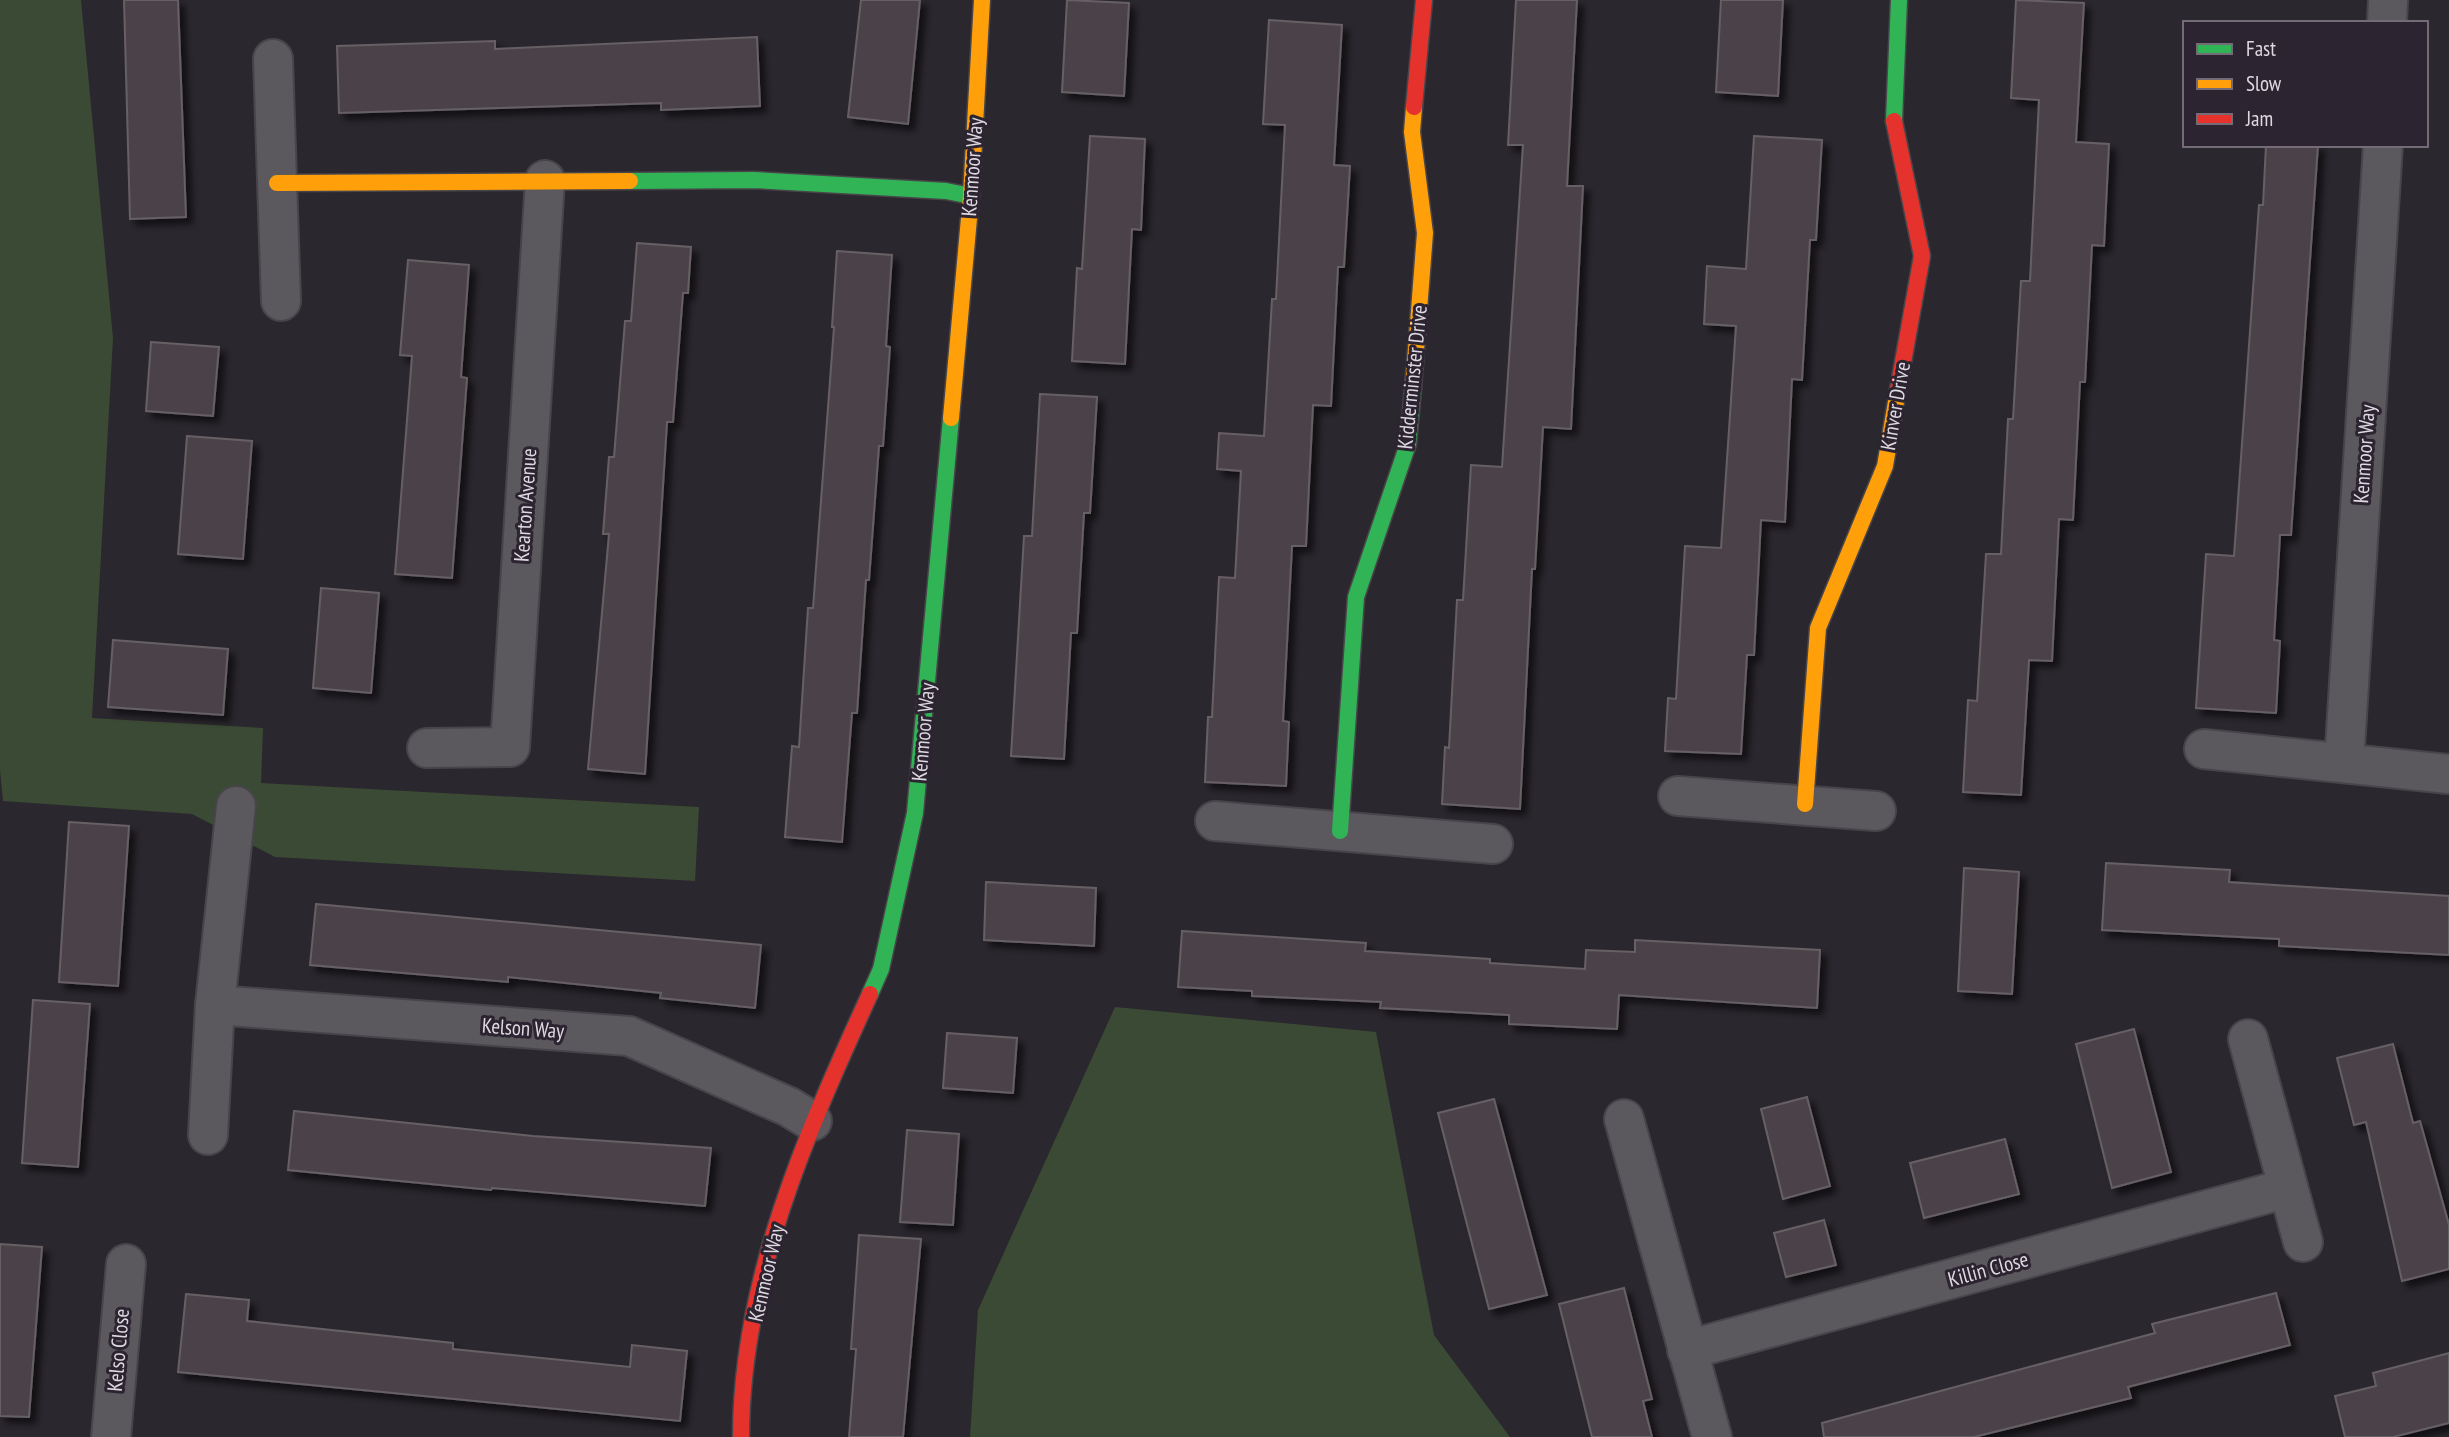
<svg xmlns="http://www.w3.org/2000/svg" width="2449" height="1437" font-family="'PT Sans Narrow',sans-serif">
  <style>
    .green { fill: #3a4a34 }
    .building { fill: #4c4249; stroke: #666065; stroke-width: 2; filter: url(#shadow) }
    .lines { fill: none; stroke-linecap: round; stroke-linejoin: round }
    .street-casing { stroke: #48454a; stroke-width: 42 }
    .fast-casing { stroke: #48454a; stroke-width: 19 }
    .slow-casing { stroke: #48454a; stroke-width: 19 }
    .jam-casing { stroke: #48454a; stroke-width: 19 }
    .street { stroke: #5b595e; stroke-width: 38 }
    .fast { stroke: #30b455; stroke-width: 16 }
    .slow { stroke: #ff9f0a; stroke-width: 16 }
    .jam { stroke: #e5322d; stroke-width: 16 }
    .labels { text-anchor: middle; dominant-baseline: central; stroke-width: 6; stroke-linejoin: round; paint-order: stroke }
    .street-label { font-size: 21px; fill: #ddd9e1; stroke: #2c2431 }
  </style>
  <defs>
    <filter id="shadow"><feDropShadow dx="6" dy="6" stdDeviation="3.5" flood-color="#0009"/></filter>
  </defs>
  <rect width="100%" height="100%" fill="#2b272e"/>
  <g class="green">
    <path d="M 0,0 L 81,0 L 113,338 L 92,718 L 263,728 L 261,783 L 699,807 L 695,881 L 275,857 L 192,814 L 3,801 L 0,770 Z"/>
    <path d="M 1115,1007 L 1376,1032 L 1434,1335 L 1510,1437 L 970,1437 L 978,1310 Z"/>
  </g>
  <g class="building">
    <path d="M 124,0 L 178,0 L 186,217 L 130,219 Z"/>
    <path d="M 861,0 L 920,0 L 908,124 L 848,117 Z"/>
    <path d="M 1067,0 L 1129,3 L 1124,96 L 1062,92 Z"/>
    <path d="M 1516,0 L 1577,0 L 1567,186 L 1583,186 L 1571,429 L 1543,427 L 1535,569 L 1532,569 L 1520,809 L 1442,804 L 1445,747 L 1449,748 L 1457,600 L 1463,600 L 1471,465 L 1502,467 L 1523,145 L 1508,145 Z"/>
    <path d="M 1721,0 L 1783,0 L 1778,96 L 1716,92 Z"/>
    <path d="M 2016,0 L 2084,3 L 2076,142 L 2109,144 L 2104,246 L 2092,245 L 2085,382 L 2080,382 L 2073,520 L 2059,519 L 2052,661 L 2029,660 L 2021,795 L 1963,792 L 1968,700 L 1977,701 L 1986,554 L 2001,554 L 2008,419 L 2013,419 L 2021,281 L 2030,281 L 2039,100 L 2011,98 Z"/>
    <path d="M 1269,20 L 1342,25 L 1334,165 L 1350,166 L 1344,267 L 1338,267 L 1331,406 L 1313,405 L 1306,546 L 1292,546 L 1283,721 L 1289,722 L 1286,786 L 1205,782 L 1208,717 L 1212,717 L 1219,577 L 1235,578 L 1241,471 L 1217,469 L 1219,433 L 1264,436 L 1272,299 L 1276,299 L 1285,125 L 1263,124 Z"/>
    <path d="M 757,37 L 760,106 L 661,110 L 661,103 L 339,113 L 337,46 L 495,41 L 495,49 Z"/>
    <path d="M 1090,136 L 1145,139 L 1141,230 L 1132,229 L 1125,364 L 1072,361 L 1077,268 L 1082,269 Z"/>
    <path d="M 1754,136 L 1822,140 L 1816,240 L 1810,240 L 1802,380 L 1792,379 L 1785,522 L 1761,520 L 1754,655 L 1747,655 L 1741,754 L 1665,751 L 1668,698 L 1676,699 L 1685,546 L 1721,548 L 1736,326 L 1704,324 L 1707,266 L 1746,269 Z"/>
    <path d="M 2266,145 L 2318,145 L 2291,535 L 2280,535 L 2274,640 L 2280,641 L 2276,713 L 2196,708 L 2206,554 L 2234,556 L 2259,205 L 2263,205 Z"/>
    <path d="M 637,243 L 691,247 L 688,293 L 683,293 L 673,422 L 667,422 L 645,774 L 588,769 L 609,534 L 603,534 L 609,457 L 614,457 L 625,321 L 631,321 Z"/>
    <path d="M 837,251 L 892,255 L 886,346 L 890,347 L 883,446 L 879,446 L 869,580 L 866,580 L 857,713 L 852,713 L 842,842 L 785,837 L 792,746 L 799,747 L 808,608 L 813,608 L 834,327 L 832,327 Z"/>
    <path d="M 408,260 L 469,265 L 461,377 L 467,378 L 452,578 L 395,574 L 412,356 L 400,355 Z"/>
    <path d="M 151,342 L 219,347 L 213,416 L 146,411 Z"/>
    <path d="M 1040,394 L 1097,397 L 1090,513 L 1084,513 L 1077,633 L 1071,633 L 1064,759 L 1011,756 L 1024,536 L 1032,536 Z"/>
    <path d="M 187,436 L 252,441 L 243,559 L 178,554 Z"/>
    <path d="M 321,588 L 379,593 L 371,693 L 313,688 Z"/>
    <path d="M 113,640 L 228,649 L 223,715 L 108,707 Z"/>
    <path d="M 69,822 L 129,826 L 118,986 L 59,982 Z"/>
    <path d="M 2106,863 L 2230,870 L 2229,882 L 2449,896 L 2449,955 L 2279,946 L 2279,939 L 2102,930 Z"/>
    <path d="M 1964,868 L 2019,872 L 2012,994 L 1958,991 Z"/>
    <path d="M 986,882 L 1096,888 L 1094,946 L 984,940 Z"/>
    <path d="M 316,904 L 761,945 L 755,1008 L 660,998 L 661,993 L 508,977 L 508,982 L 310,965 Z"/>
    <path d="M 1182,931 L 1366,943 L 1365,951 L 1490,959 L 1490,963 L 1585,969 L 1586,950 L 1635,952 L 1635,940 L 1820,950 L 1817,1008 L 1619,995 L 1617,1029 L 1509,1024 L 1509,1015 L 1380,1008 L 1381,1002 L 1252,996 L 1252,991 L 1178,987 Z"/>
    <path d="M 33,1000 L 90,1004 L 78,1167 L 22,1163 Z"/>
    <path d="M 2134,1029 L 2171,1172 L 2112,1188 L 2076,1044 Z"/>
    <path d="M 947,1033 L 1017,1038 L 1013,1093 L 943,1088 Z"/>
    <path d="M 2393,1044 L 2413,1123 L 2420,1121 L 2449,1225 L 2449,1269 L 2402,1281 L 2366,1122 L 2354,1125 L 2337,1058 Z"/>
    <path d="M 1807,1097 L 1830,1186 L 1783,1199 L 1761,1109 Z"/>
    <path d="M 1494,1099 L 1547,1295 L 1489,1309 L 1438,1113 Z"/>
    <path d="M 294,1111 L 533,1136 L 711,1148 L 705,1206 L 492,1188 L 491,1190 L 288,1170 Z"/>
    <path d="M 907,1130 L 959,1134 L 953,1225 L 900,1222 Z"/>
    <path d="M 2005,1139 L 2019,1194 L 1924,1218 L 1910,1163 Z"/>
    <path d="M 1824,1220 L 1836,1265 L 1786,1277 L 1774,1233 Z"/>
    <path d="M 859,1235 L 921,1239 L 903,1437 L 849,1437 L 856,1349 L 851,1349 Z"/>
    <path d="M 0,1244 L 42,1247 L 29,1417 L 0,1416 Z"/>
    <path d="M 1624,1288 L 1652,1399 L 1643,1401 L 1652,1437 L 1592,1437 L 1559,1304 Z"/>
    <path d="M 2276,1293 L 2290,1345 L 2128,1387 L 2131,1398 L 1974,1437 L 1824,1437 L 1822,1423 L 2155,1333 L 2152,1324 Z"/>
    <path d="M 186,1294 L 249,1300 L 247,1321 L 453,1343 L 453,1349 L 630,1367 L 632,1345 L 687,1351 L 680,1421 L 178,1372 Z"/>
    <path d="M 2449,1353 L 2449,1423 L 2393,1437 L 2345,1437 L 2335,1396 L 2376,1386 L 2373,1373 Z"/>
  </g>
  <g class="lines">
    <defs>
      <g id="street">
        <path d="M 2387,23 L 2388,0"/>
        <path d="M 273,59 L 281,301"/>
        <path d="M 427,748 L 510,747 L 545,180"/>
        <path d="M 2204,749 L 2449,774"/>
        <path d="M 2344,763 L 2383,145"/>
        <path d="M 1678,796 L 1876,811"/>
        <path d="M 1215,821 L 1493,844"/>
        <path d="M 215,1005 L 629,1036 L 789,1107 L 812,1121"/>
        <path d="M 2248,1039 L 2303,1242"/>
        <path d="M 1624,1119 L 1712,1437"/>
        <path d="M 208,1135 L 215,1005 L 236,806"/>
        <path d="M 1687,1350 L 2288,1188"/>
        <path d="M 111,1437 L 126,1264"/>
      </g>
      <g id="fast">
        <path d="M 1894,121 L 1899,0"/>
        <path d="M 630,181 L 754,180 L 946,191 L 971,196"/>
        <path d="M 1340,831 L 1356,597 L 1408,444 L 1413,388"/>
        <path d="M 870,994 L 881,969 L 915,813 L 951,418"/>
      </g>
      <g id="slow">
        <path d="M 277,183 L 630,181"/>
        <path d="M 1413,388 L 1425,233 L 1412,132 L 1414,107"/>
        <path d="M 951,418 L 971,196 L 982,0"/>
        <path d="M 1805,804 L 1818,628 L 1885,466 L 1898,390"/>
      </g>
      <g id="jam">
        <path d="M 1414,107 L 1424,0"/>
        <path d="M 1894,121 L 1922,256 L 1898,390"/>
        <path d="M 741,1437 C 741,1281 806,1134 870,994"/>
      </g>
    </defs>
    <use href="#street" class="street-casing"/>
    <use href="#fast" class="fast-casing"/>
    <use href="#slow" class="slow-casing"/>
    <use href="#jam" class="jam-casing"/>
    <use href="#street" class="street"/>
    <use href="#fast" class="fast"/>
    <use href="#slow" class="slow"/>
    <use href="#jam" class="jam"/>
  </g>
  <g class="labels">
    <g class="street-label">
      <text transform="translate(972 167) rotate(-86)">Kenmoor Way</text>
      <text transform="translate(1412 377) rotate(-84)">Kidderminster Drive</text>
      <text transform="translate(1895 406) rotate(-80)">Kinver Drive</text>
      <text transform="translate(2364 454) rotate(-86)">Kenmoor Way</text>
      <text transform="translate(525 505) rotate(-86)">Kearton Avenue</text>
      <text transform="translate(923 732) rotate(-85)">Kenmoor Way</text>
      <text transform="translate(523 1028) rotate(4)">Kelson Way</text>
      <text transform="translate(1988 1269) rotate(-15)">Killin Close</text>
      <text transform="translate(766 1273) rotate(-77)">Kenmoor Way</text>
      <text transform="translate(118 1350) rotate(-85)">Kelso Close</text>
    </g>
  </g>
  <rect x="2183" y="21" width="245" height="126" fill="#2c2431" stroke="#736c77" stroke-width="2"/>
  <rect x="2197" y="44" width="35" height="10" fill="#30b455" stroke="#736c77" stroke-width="2"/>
  <text x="2246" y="56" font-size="21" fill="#ddd9e1">Fast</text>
  <rect x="2197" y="79" width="35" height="10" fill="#ff9f0a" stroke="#736c77" stroke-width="2"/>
  <text x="2246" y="91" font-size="21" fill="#ddd9e1">Slow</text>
  <rect x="2197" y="114" width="35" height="10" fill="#e5322d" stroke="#736c77" stroke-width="2"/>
  <text x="2246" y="126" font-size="21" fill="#ddd9e1">Jam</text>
</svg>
